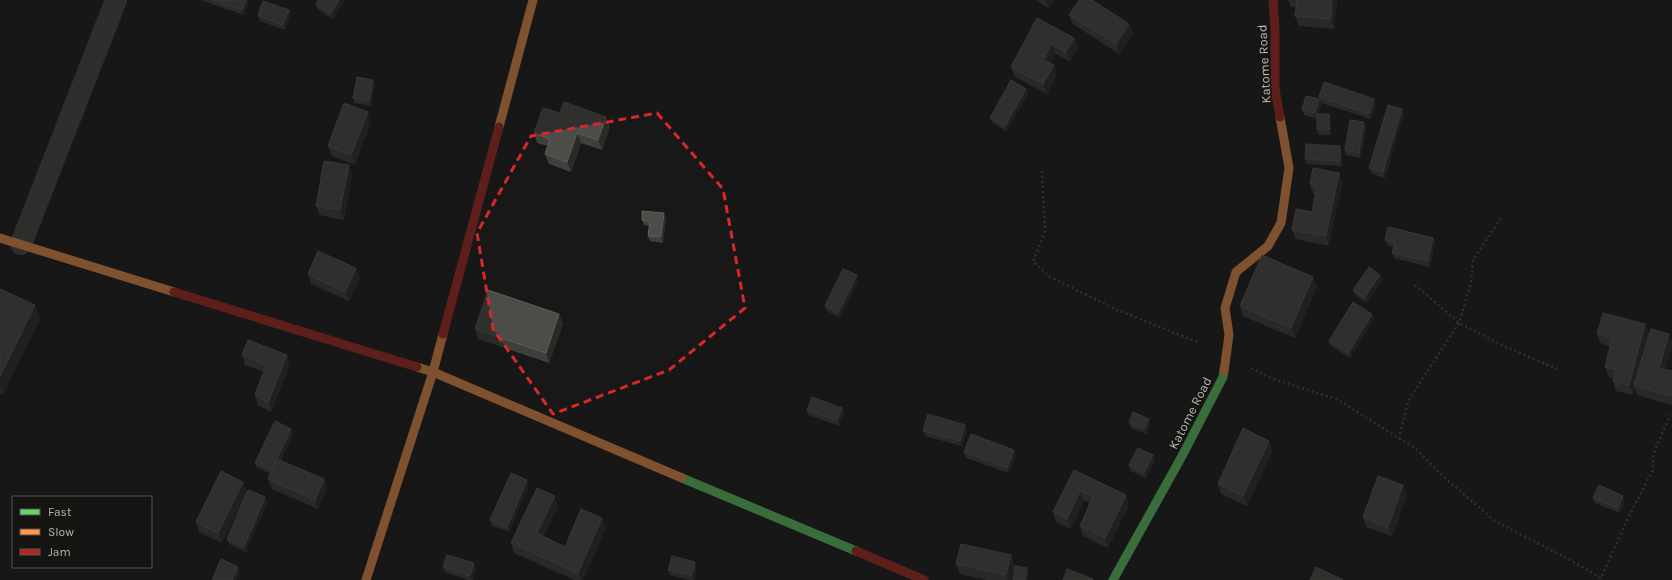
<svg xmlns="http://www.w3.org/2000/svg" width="1672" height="580" font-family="Karla,sans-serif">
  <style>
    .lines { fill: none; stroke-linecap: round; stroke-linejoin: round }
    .path { stroke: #4c4c48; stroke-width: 2.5; stroke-dasharray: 2 3; stroke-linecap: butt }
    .street { stroke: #4b4a46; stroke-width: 22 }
    .fast { stroke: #63d668; stroke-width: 9 }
    .slow { stroke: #ff974d; stroke-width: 9 }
    .jam { stroke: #b3261e; stroke-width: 9 }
    .wall { fill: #3f3f3c }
    .shaded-wall { fill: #2a2a29 }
    .building { fill: #4c4c48; stroke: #5e5d57 }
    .marked { fill: none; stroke: #d62828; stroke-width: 3; stroke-dasharray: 8 5; stroke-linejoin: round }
    .labels { text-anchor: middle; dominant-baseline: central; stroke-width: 3.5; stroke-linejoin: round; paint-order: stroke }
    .street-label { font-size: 13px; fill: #bab7a8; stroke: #141412 }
  </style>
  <rect width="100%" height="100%" fill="#181818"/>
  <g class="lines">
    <g class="path">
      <path d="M 1042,171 L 1045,231 L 1033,262 L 1050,277 L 1117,310 L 1200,343"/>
      <path d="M 1415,285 L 1459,323 L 1504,346 L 1557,369"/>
      <path d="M 1251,368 L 1268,377 L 1338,400 L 1415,448 L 1446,479 L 1495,521 L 1572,561 L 1601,578 L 1627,520 L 1653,470 L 1653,455 L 1670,415"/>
      <path d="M 1399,439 L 1408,401 L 1459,323 L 1471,283 L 1473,260 L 1501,218"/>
    </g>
    <path class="street" d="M 21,244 L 116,0"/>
    <g class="fast">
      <path d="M 682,478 L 856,551"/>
      <path d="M 1113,580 L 1182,456 L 1223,377 L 1224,371"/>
    </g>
    <g class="slow">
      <path d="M 499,127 L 533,0"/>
      <path d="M 0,238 L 174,292"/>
      <path d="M 417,367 L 433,372 L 682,478"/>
      <path d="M 1224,371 L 1229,335 L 1225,308 L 1236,272 L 1268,246 L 1281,223 L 1289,168 L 1280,117"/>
      <path d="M 366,580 L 433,372 L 443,334"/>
    </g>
    <g class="jam">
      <path d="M 1273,0 L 1275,28 L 1275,89 L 1280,117"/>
      <path d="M 174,292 L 417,367"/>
      <path d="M 443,334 L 499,127"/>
      <path d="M 856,551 L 924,580"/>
    </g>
  </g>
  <g class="wall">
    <path d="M 200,0 L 249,0 L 244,15 Z"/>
    <path d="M 344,0 L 333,19 L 318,10 L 316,5 Z"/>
    <path d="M 1036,0 L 1054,0 L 1048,8 Z"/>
    <path d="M 1288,0 L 1337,0 L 1334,29 L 1299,26 L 1295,16 L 1296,7 L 1291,7 Z"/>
    <path d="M 289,10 L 290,16 L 285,30 L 260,21 L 258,15 Z"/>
    <path d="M 1069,15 L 1129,24 L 1133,34 L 1119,54 L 1073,24 Z"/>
    <path d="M 1037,18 L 1074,38 L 1078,48 L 1070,61 L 1056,54 L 1050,63 L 1057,75 L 1047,94 L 1015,77 L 1011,67 Z"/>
    <path d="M 373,80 L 375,85 L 371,106 L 355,103 L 353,98 Z"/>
    <path d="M 1026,89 L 1028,94 L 1007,131 L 992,123 L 990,118 Z"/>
    <path d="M 1319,97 L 1376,104 L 1371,119 L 1321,103 Z"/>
    <path d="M 1319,99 L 1321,105 L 1318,114 L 1329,114 L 1331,119 L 1331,135 L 1319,135 L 1317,129 L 1317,119 L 1304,115 L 1302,110 Z"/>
    <path d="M 560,113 L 610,127 L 602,150 L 581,143 L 571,172 L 549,164 L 545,154 L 548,146 L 537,143 L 534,133 Z"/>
    <path d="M 1404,114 L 1385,178 L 1371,173 L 1369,168 Z"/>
    <path d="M 371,121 L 355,165 L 332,156 L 328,146 Z"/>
    <path d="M 1364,122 L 1366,128 L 1361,158 L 1346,155 L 1345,150 Z"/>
    <path d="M 1340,146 L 1342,151 L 1342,166 L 1307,164 L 1305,159 Z"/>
    <path d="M 1339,173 L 1342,183 L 1329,246 L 1296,239 L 1292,230 L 1312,212 L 1315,194 L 1313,194 L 1310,184 Z"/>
    <path d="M 352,175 L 344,220 L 320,215 L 316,206 Z"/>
    <path d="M 666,218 L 663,243 L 650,241 L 648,236 L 649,226 L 644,225 L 642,220 Z"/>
    <path d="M 1433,238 L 1435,243 L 1430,267 L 1394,258 L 1392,253 L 1393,247 L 1387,245 L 1385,240 Z"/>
    <path d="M 308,274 L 360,278 L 349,301 L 311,284 Z"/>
    <path d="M 857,275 L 858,280 L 840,318 L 827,311 L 825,306 Z"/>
    <path d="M 1380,275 L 1382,281 L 1366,303 L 1355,295 L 1353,290 Z"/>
    <path d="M 1317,287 L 1295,338 L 1243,316 L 1240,306 Z"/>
    <path d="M 0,289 L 35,305 L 40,319 L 3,394 L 0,393 Z"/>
    <path d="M 559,314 L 563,324 L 549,363 L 478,339 L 475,329 Z"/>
    <path d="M 1372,314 L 1374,319 L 1350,358 L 1331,346 L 1329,341 Z"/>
    <path d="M 1645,324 L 1649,333 L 1644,351 L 1672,347 L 1665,369 L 1672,371 L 1672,405 L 1637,395 L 1635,387 L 1633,395 L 1616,391 L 1613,381 L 1614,378 L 1609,377 L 1605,367 L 1610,346 L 1601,344 L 1597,334 Z"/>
    <path d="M 242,355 L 290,365 L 271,412 L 258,405 L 255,395 L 264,372 L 245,365 Z"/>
    <path d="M 807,410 L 844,413 L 839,426 L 808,415 Z"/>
    <path d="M 1129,422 L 1150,424 L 1146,434 L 1131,428 Z"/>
    <path d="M 967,430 L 962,446 L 925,436 L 923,431 Z"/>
    <path d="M 293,434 L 281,461 L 324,479 L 327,489 L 318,509 L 272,489 L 268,479 L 271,474 L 257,468 L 255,463 Z"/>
    <path d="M 1014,450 L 1016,455 L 1009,473 L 966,458 L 964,452 Z"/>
    <path d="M 1273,450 L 1247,506 L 1221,494 L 1218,484 Z"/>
    <path d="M 1153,455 L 1155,460 L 1146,478 L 1131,471 L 1129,465 Z"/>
    <path d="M 1074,470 L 1129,505 L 1108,548 L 1083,536 L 1080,526 L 1090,503 L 1084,500 L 1071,529 L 1056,522 L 1053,512 Z"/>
    <path d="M 243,482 L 247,492 L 222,543 L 199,532 L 196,522 Z"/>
    <path d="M 529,485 L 509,532 L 492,526 L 490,520 Z"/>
    <path d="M 1403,485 L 1407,495 L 1392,536 L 1366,527 L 1363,517 Z"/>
    <path d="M 265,497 L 267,503 L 246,552 L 229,544 L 227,539 Z"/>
    <path d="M 1593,498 L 1625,501 L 1620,513 L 1595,503 Z"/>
    <path d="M 558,506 L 543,537 L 565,547 L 606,528 L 583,580 L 575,580 L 514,553 L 511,543 Z"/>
    <path d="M 1011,555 L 1014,565 L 1011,580 L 986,580 L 960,574 L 956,564 Z"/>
    <path d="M 443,567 L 476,568 L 473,580 L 468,580 L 445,572 Z"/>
    <path d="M 697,567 L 694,580 L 691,580 L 670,575 L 668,570 Z"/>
  </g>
  <g class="shaded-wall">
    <path d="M 246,0 L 249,0 L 244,15 L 242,10 Z"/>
    <path d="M 339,0 L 344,0 L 333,19 L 331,13 Z"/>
    <path d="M 1045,0 L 1054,0 L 1048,8 Z"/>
    <path d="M 1332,0 L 1337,0 L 1334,29 L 1331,19 Z"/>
    <path d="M 289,10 L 290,16 L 285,30 L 283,25 Z"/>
    <path d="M 1129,24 L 1133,34 L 1119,54 L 1116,44 Z"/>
    <path d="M 1074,38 L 1078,48 L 1070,61 L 1066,52 Z"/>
    <path d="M 1052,44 L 1056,54 L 1047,70 L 1043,60 Z"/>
    <path d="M 1054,65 L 1057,75 L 1047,94 L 1043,84 Z"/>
    <path d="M 373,80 L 375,85 L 371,106 L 369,101 Z"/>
    <path d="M 1026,89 L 1028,94 L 1007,131 L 1005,126 Z"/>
    <path d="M 1319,99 L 1321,105 L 1317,119 L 1315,113 Z"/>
    <path d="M 1374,99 L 1376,104 L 1371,119 L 1369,114 Z"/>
    <path d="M 1402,109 L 1404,114 L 1385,178 L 1383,172 Z"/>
    <path d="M 368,112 L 371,121 L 355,165 L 351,155 Z"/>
    <path d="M 1329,114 L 1331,119 L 1331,135 L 1329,130 Z"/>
    <path d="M 606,117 L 610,127 L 602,150 L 598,140 Z"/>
    <path d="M 1364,122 L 1366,128 L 1361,158 L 1359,153 Z"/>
    <path d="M 577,133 L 581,143 L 571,172 L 567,162 Z"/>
    <path d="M 1340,146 L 1342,151 L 1342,166 L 1340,161 Z"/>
    <path d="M 349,165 L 352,175 L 344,220 L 340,210 Z"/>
    <path d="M 1339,173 L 1342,183 L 1329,246 L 1326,236 Z"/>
    <path d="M 664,213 L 666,218 L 663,243 L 661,237 Z"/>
    <path d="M 1433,238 L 1435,243 L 1430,267 L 1428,261 Z"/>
    <path d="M 356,268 L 360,278 L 349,301 L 345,292 Z"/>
    <path d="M 857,275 L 858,280 L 840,318 L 838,313 Z"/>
    <path d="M 1380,275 L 1382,281 L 1366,303 L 1364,298 Z"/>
    <path d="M 1313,277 L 1317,287 L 1295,338 L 1291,328 Z"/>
    <path d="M 35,305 L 40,319 L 3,394 L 0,387 L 0,376 Z"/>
    <path d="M 559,314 L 563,324 L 549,363 L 546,353 Z"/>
    <path d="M 1372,314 L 1374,319 L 1350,358 L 1348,353 Z"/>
    <path d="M 1645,324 L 1649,333 L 1635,385 L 1634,385 L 1635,387 L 1633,395 L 1629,385 Z"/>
    <path d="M 1669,334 L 1672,342 L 1672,347 L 1663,377 L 1659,368 Z"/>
    <path d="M 287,355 L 290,365 L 271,412 L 268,403 Z"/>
    <path d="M 842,408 L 844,413 L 839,426 L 837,421 Z"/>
    <path d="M 1149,419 L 1150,424 L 1146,434 L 1144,429 Z"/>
    <path d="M 965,425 L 967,430 L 962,446 L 960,441 Z"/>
    <path d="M 291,429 L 293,434 L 274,476 L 272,470 Z"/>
    <path d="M 1269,441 L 1273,450 L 1247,506 L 1243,496 Z"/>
    <path d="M 1014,450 L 1016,455 L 1009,473 L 1007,468 Z"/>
    <path d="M 1153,455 L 1155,460 L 1146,478 L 1144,473 Z"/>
    <path d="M 324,479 L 327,489 L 318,509 L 315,500 Z"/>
    <path d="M 527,480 L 529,485 L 509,532 L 507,527 Z"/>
    <path d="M 243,482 L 247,492 L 222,543 L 218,533 Z"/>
    <path d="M 1403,485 L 1407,495 L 1392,536 L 1388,527 Z"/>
    <path d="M 1080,491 L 1084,500 L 1071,529 L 1067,519 Z"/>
    <path d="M 1126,495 L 1129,505 L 1108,548 L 1105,538 Z"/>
    <path d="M 555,496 L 558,506 L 540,543 L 537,533 Z"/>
    <path d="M 1623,496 L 1625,501 L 1620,513 L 1618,508 Z"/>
    <path d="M 265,497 L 267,503 L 246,552 L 244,547 Z"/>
    <path d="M 602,518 L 606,528 L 583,580 L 581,580 L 578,573 Z"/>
    <path d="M 1011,555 L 1014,565 L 1011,580 L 1008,580 L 1006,575 Z"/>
    <path d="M 695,562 L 697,567 L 693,580 L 692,575 Z"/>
    <path d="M 474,563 L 476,568 L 473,580 L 472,580 L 470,576 Z"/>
    <path d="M 238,567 L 240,572 L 236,580 L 232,580 Z"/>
    <path d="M 1027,568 L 1029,573 L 1028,580 L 1025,580 Z"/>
  </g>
  <g class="building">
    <path d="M 213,0 L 246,0 L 242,10 Z"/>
    <path d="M 318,0 L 339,0 L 331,13 L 316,5 Z"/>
    <path d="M 1079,0 L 1092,0 L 1129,24 L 1116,44 L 1069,15 Z"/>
    <path d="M 1297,0 L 1332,0 L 1331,19 L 1295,16 Z"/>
    <path d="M 263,1 L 289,10 L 283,25 L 258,15 Z"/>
    <path d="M 1037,18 L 1074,38 L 1066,52 L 1052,44 L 1043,60 L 1054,65 L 1043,84 L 1011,67 Z"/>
    <path d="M 357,77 L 373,80 L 369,101 L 353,98 Z"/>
    <path d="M 1011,80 L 1026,89 L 1005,126 L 990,118 Z"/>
    <path d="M 1324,82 L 1374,99 L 1369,114 L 1319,97 Z"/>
    <path d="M 1306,96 L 1319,99 L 1315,113 L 1302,110 Z"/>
    <path d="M 564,102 L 606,117 L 598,140 L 577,133 L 567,162 L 545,154 L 550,139 L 534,133 L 543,108 L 560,113 Z"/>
    <path d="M 344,103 L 368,112 L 351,155 L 328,146 Z"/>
    <path d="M 1388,105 L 1402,109 L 1383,172 L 1369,168 Z"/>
    <path d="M 1317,114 L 1329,114 L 1329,130 L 1317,129 Z"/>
    <path d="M 1350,120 L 1364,122 L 1359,153 L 1345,150 Z"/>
    <path d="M 1306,144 L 1340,146 L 1340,161 L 1305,159 Z"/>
    <path d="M 324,161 L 349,165 L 340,210 L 316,206 Z"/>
    <path d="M 1313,168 L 1339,173 L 1326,236 L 1292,230 L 1296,209 L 1312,212 L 1317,186 L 1310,184 Z"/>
    <path d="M 642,211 L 664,213 L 661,237 L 648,236 L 650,221 L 642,220 Z"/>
    <path d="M 1388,227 L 1433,238 L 1428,261 L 1392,253 L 1395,243 L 1385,240 Z"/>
    <path d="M 318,251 L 356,268 L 345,292 L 308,274 Z"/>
    <path d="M 1262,255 L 1313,277 L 1291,328 L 1240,306 Z"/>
    <path d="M 1369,267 L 1380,275 L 1364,298 L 1353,290 Z"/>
    <path d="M 843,269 L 857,275 L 838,313 L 825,306 Z"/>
    <path d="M 0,289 L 35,305 L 0,376 Z"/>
    <path d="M 488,290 L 559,314 L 546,353 L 475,329 Z"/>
    <path d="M 1353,302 L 1372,314 L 1348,353 L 1329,341 Z"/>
    <path d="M 1603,313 L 1645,324 L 1629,385 L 1613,381 L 1616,369 L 1605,367 L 1612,338 L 1597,334 Z"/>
    <path d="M 1651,329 L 1669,334 L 1659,368 L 1672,371 L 1672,391 L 1671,396 L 1634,385 Z"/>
    <path d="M 248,340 L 287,355 L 268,403 L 255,395 L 266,365 L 242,355 Z"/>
    <path d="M 812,397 L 842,408 L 837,421 L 807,410 Z"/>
    <path d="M 1133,412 L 1149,419 L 1144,429 L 1129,422 Z"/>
    <path d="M 928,414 L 965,425 L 960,441 L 923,431 Z"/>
    <path d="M 275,421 L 291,429 L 272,470 L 255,463 Z"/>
    <path d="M 1243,428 L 1269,441 L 1243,496 L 1218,484 Z"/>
    <path d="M 971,434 L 1014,450 L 1007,468 L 964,452 Z"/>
    <path d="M 1138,448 L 1153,455 L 1144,473 L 1129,465 Z"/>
    <path d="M 277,459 L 324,479 L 315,500 L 268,479 Z"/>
    <path d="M 1074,470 L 1126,495 L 1105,538 L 1080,526 L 1093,497 L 1080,491 L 1067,519 L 1053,512 Z"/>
    <path d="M 221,471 L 243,482 L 218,533 L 196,522 Z"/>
    <path d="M 511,473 L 527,480 L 507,527 L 490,520 Z"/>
    <path d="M 1378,476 L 1403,485 L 1388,527 L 1363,517 Z"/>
    <path d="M 1599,485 L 1623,496 L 1618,508 L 1593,498 Z"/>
    <path d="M 537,488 L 555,496 L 537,533 L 565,547 L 581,509 L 602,518 L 578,573 L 511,543 Z"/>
    <path d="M 248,490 L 265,497 L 244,547 L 227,539 Z"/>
    <path d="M 961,544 L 1011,555 L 1006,575 L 956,564 Z"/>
    <path d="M 447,555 L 474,563 L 470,576 L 443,567 Z"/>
    <path d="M 672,556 L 695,562 L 692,575 L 668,570 Z"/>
    <path d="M 221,559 L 238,567 L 232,580 L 212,580 Z"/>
    <path d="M 1015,566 L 1027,568 L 1025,580 L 1013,580 Z"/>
    <path d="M 1316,567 L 1343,580 L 1310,580 Z"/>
    <path d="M 1067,569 L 1093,579 L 1092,580 L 1063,580 Z"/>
  </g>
  <path d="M0 0H1672V580H0ZM 657,113 L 723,189 L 745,308 L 669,370 L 553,414 L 493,329 L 477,233 L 531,136 Z" fill="#181818" fill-opacity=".55" fill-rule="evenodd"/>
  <path class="marked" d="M 657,113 L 723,189 L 745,308 L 669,370 L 553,414 L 493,329 L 477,233 L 531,136 Z"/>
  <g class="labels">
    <g class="street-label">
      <text transform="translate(1264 64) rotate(-93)">Katome Road</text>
      <text transform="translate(1190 413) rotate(-63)">Katome Road</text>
    </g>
  </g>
  <rect x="12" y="496" width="140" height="72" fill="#141412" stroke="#56554e"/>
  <rect x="20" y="509" width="20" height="6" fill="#63d668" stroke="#56554e"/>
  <text x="48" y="516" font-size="12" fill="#bab7a8">Fast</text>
  <rect x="20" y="529" width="20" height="6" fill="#ff974d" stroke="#56554e"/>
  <text x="48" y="536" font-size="12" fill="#bab7a8">Slow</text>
  <rect x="20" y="549" width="20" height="6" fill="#b3261e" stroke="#56554e"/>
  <text x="48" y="556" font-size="12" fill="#bab7a8">Jam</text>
</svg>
